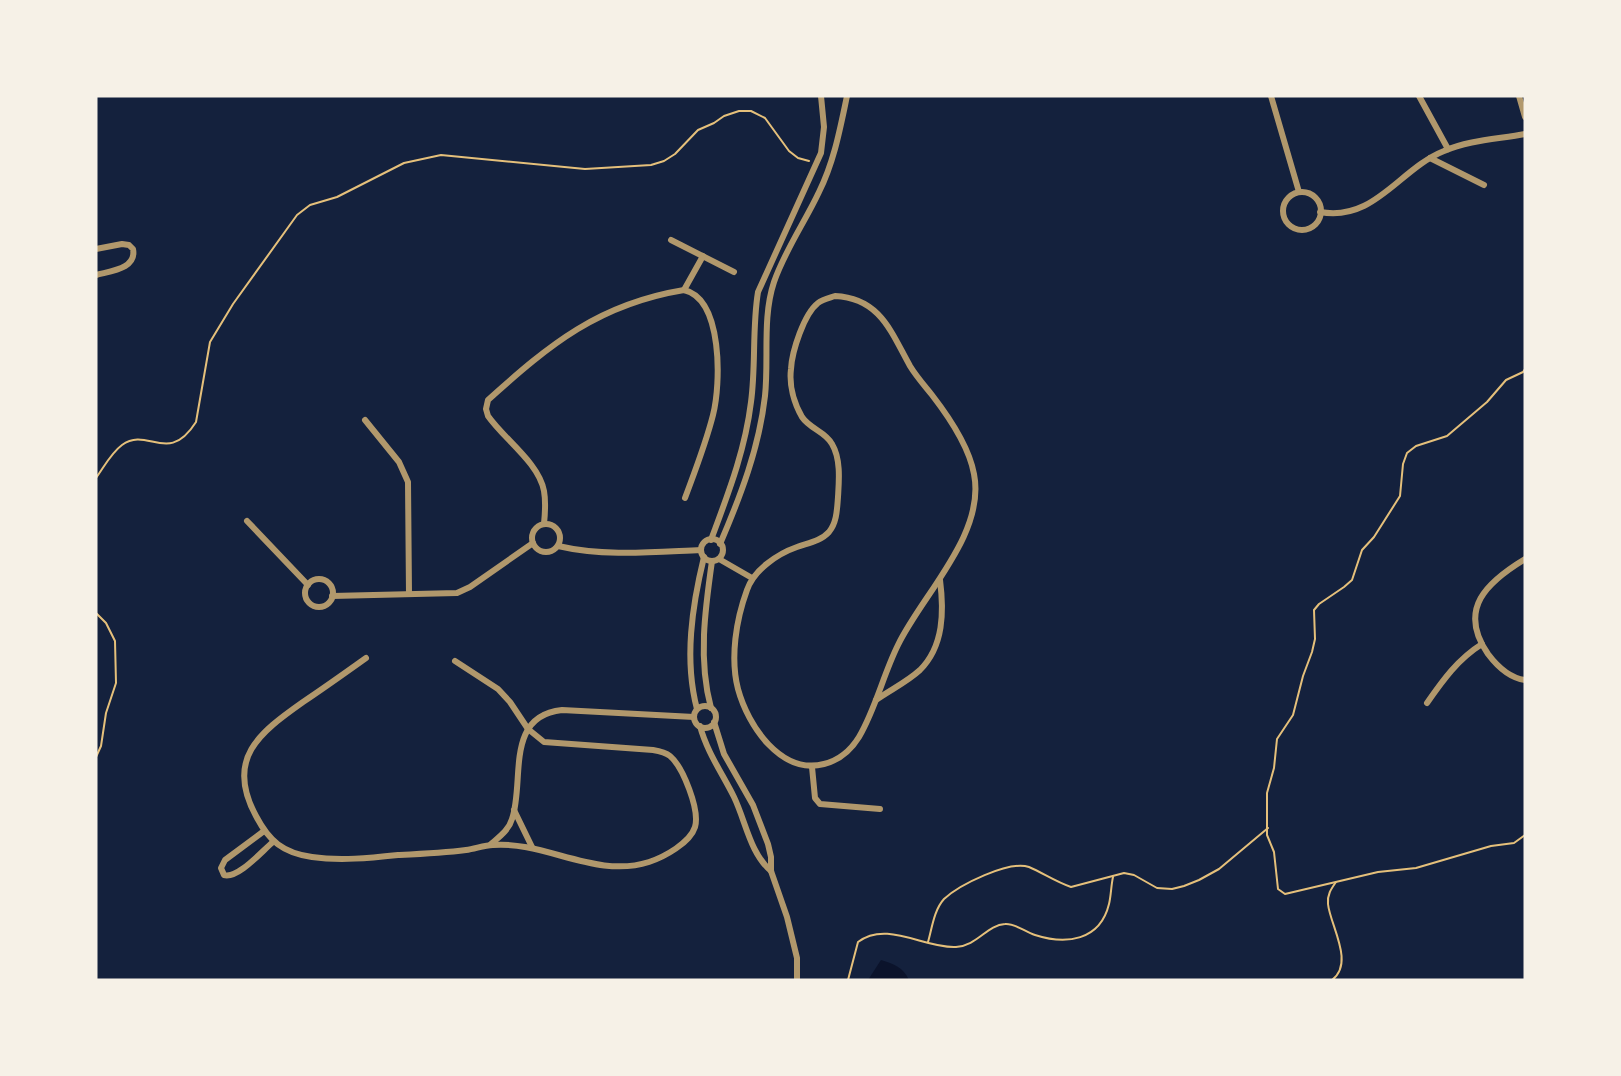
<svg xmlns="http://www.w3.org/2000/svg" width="1621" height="1076" font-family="'Golos Text',sans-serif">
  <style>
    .water { fill: #0b132b }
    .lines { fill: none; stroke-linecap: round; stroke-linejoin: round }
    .path { stroke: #e5c07b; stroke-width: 2 }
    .minor { stroke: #b1986c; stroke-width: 6 }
  </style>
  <rect width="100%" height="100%" fill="#14213d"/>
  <path class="water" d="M 881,960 C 894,964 903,967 909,980 L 868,980 Z"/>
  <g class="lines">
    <g class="path">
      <path d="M 1525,369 L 1523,372 L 1506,380 L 1487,402 L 1447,436 L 1416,446 L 1407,453 L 1403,464 L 1400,496 L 1374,537 L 1362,550 L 1352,580 L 1344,587 L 1319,604 L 1314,610 L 1315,639 L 1312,652 L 1303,676 L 1293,715 L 1277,739 L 1274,768 L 1267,793 L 1267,835 L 1274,852 L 1278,889 L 1285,894 L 1378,872 L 1416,868 L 1491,846 L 1514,843 L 1525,835"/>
      <path d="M 96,478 C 104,467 111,453 122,445 C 148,426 168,466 196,422 L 210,342 L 233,304 L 297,215 L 310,205 L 337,197 L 404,163 L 441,155 L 585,169 L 651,165 L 664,161 L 675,154 L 698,130 L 714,123 L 724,116 L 739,111 L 751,111 L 765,118 L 789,151 L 798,158 L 809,161"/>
      <path d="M 96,613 L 106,623 L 115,641 L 116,683 L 106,713 L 101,746 L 96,757"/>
      <path d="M 928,942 C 932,928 934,910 944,899 C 959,885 1009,860 1029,867 C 1043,873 1056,882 1071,887 L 1124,873 L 1134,875 L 1157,888 L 1172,889 L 1184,886 L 1199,880 L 1219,869 L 1268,828"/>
      <path d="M 848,980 L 858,942 C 887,920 925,949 956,947 C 977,946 987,925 1005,924 C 1015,923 1025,932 1035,935 C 1066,945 1100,941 1109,904 C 1111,896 1111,886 1113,877"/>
      <path d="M 1332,980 C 1355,963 1330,925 1328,904 C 1327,895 1331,889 1336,882"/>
    </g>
    <g class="minor">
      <path d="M 1271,96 L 1299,192"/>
      <path d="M 1419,96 L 1448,149"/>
      <path d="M 1519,96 L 1525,117"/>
      <path d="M 1430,158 L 1484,185"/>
      <circle cx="1302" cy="211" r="19"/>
      <path d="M 1320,212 C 1375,222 1399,169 1444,151 C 1469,140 1499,139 1525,134"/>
      <path d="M 671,240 L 734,272"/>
      <path d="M 96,249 L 122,244 L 129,245 L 133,249 C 137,269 110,271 96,275"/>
      <path d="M 684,290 L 703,256"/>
      <path d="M 835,296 C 880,298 891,332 910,366 C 916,376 924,385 932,395 C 949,417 969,446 974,474 C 986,534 922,595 898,645 C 883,675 876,708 859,737 C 851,750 840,760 824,764 C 781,775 748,726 738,689 C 730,658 736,620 747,590 C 754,570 777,554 797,547 C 808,543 821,541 829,532 C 837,522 837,509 838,497 C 839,481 841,459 832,444 C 826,432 810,429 802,417 C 794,403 789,385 791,369 C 792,351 804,314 818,303 C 823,299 829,298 835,296 Z"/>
      <path d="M 365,420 L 399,462 L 408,482 L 409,594"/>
      <path d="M 247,521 L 308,585"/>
      <path d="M 544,524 C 545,514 546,502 544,491 C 539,463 504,439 488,416 L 486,409 L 488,400 C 550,344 599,304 684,290 C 723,299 721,384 713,415 C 706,443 695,471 685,498"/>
      <circle cx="546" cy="538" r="14"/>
      <circle cx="712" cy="550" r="11"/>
      <path d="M 711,540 C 728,494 745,451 751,402 C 756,366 752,328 758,292 L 821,153 L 824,127 L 821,96"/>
      <path d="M 720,544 C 741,495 759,448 765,396 C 769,359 762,318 774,282 C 785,250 805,222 819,192 C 834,162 840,129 847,96"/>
      <path d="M 558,546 C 605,557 654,552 701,550"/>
      <path d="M 719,559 L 752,578"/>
      <path d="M 1525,559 C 1487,582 1457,609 1488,654 C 1497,666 1510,678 1525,680"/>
      <circle cx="319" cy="593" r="14"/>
      <path d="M 332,596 L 457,593 L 470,587 L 533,543"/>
      <path d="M 366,658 C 345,673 324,688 303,702 C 259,733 225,759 256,816 C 269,841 283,853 312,857 C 340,861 370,858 398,855 C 420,854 443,853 466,850 C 475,849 484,845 493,845 C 545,841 596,879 649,862 C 664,857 690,843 695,827 C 700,810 683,767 670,756 C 665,752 659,751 653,750 L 544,742 L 528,729 L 510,702 L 498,689 L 455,661"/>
      <path d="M 876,700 C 890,690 907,682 920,670 C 944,646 944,611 940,580"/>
      <path d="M 1427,703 C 1443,680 1458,659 1482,644"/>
      <circle cx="705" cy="717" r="11"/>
      <path d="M 711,708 C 698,660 705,610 712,561"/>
      <path d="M 697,709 C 684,660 692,606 704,557"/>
      <path d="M 714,722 L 724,754 L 753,805 L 768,844 L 771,857 L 771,871 L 787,917 L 797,958 L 797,980"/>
      <path d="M 700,726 C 707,752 722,773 734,797 C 746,822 750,853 771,871"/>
      <path d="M 812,767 L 815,798 L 820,804 L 880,809"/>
      <path d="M 514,810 L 532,847"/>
      <path d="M 264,831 L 225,860 L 221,868 L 224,875 C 238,879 262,851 273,842"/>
      <path d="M 491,844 C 499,837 509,830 512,819 C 525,782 504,716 562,710 L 694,717"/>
    </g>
  </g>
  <rect width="1621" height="1076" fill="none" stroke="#f6f1e7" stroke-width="195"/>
</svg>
